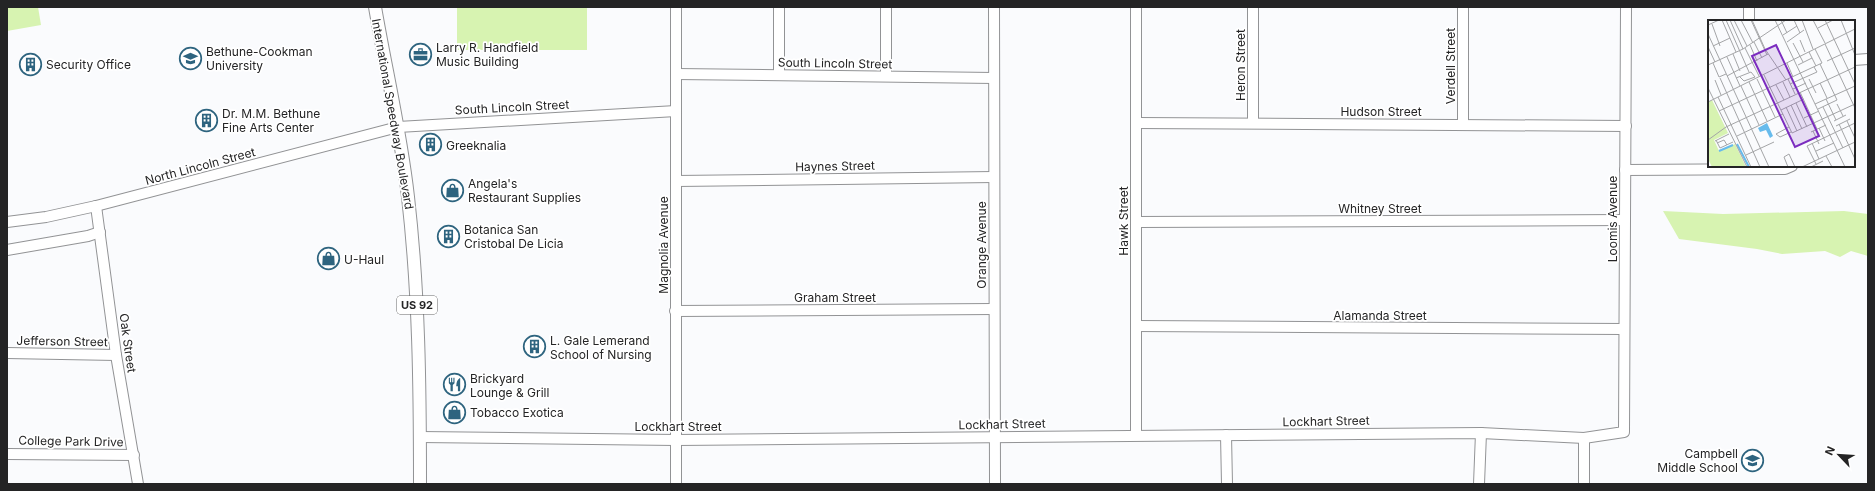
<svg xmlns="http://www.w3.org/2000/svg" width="1875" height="491" font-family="Inter,sans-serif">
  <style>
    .green { fill: #d7f3b1 }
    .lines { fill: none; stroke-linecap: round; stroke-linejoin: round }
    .minor-casing { stroke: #929395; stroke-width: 12 }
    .major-casing { stroke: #929395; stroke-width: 14 }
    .minor { stroke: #fff; stroke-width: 10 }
    .major { stroke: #fff; stroke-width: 12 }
    .labels { text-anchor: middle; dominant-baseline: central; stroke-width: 3.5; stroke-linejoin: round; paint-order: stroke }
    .shield { fill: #fff; stroke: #666; stroke-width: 1 }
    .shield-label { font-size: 11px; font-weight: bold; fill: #242425 }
    .poi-label { font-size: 12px; fill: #242425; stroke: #fff; text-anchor: start }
    .street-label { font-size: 12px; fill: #242425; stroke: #fff }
    .inset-river { fill: none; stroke: #67bbec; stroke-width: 2 }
    .inset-road { fill: none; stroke: #a4a5a7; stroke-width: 1 }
    .view { fill: #7b2cbf; fill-opacity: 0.15; stroke: #7b2cbf; stroke-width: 2 }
    .inset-edge { fill: none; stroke: #242425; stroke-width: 2 }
  </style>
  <rect width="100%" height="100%" fill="#fafbfd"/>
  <g class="green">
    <path d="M 7,7 L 38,7 L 41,25 L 7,31 Z"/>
    <rect x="457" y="7" width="130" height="43"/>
    <path d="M 1663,211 L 1723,214 L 1844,211 L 1868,214 L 1868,256 L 1851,251 L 1840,257 L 1825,251 L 1782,254 L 1757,249 L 1679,239 Z"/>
  </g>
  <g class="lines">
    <defs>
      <g id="minor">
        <path d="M 676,7 L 676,484"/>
        <path d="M 779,7 L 779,75"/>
        <path d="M 994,7 L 995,484"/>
        <path d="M 1136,7 L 1136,435"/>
        <path d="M 1253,7 L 1253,123"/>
        <path d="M 1463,7 L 1463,124"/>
        <path d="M 1749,7 L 1749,21"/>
        <path d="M 1854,60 L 1868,59"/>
        <path d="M 676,74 L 994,78"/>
        <path d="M 886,76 L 886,7"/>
        <path d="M 1137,123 L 1626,126"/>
        <path d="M 1625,170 L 1785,169 L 1792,166"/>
        <path d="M 676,181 L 994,177"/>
        <path d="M 96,206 L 116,355 L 138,484"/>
        <path d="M 7,222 L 46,217 L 96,206 L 398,127 L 676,111"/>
        <path d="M 1136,222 L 1625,220"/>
        <path d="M 7,250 L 88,236 L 100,232"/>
        <path d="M 675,311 L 994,309"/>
        <path d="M 1136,326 L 1624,329"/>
        <path d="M 7,353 L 116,355"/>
        <path d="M 1226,435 L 1227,484"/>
        <path d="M 420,437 L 676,440 L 1481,433 L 1584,438 L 1624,432 L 1626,7"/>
        <path d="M 7,454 L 134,455"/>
        <path d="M 1479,484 L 1481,433"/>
        <path d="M 1584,484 L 1584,438"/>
      </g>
      <path id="major" d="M 375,7 C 386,71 401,133 408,197 C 419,293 420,388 420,484"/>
    </defs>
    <use href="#minor" class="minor-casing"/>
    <use href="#major" class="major-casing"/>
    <use href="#minor" class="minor"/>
    <use href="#major" class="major"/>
  </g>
  <defs>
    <symbol id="office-ring" viewBox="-11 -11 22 22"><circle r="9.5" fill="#fff" stroke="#2e647f" stroke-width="1.5"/><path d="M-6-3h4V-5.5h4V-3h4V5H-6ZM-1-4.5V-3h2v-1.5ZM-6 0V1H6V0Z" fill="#2e647f"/></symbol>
    <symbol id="university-ring" viewBox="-11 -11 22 22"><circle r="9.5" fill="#fff" stroke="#2e647f" stroke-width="1.5"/><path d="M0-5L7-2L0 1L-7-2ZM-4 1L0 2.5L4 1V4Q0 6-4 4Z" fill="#2e647f"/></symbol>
    <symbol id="building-ring" viewBox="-11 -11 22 22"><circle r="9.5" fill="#fff" stroke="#2e647f" stroke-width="1.5"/><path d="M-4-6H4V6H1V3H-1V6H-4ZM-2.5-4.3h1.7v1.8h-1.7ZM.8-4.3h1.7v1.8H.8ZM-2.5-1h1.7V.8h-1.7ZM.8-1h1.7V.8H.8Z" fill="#2e647f"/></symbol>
    <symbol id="shop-ring" viewBox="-11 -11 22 22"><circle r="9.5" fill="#fff" stroke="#2e647f" stroke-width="1.5"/><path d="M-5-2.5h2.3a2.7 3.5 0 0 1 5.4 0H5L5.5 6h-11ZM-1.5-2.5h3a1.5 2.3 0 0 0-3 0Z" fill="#2e647f"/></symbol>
    <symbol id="restaurant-ring" viewBox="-11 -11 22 22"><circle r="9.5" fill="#fff" stroke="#2e647f" stroke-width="1.5"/><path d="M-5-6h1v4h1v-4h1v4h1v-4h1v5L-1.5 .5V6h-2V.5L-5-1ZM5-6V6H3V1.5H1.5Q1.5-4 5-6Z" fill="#2e647f"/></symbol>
    <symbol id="school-ring" viewBox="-11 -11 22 22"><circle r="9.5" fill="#fff" stroke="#2e647f" stroke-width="1.5"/><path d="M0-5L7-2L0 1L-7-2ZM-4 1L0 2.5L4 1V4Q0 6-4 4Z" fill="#2e647f"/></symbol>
  </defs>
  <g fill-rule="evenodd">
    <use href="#office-ring" x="408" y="42" width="25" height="25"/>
    <use href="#university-ring" x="178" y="46" width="25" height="25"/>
    <use href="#building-ring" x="18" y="52" width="25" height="25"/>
    <use href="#building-ring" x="194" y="108" width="25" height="25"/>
    <use href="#building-ring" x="418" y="132" width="25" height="25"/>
    <use href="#shop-ring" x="440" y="178" width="25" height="25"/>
    <use href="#building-ring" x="436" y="224" width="25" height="25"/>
    <use href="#shop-ring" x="316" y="246" width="25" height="25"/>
    <use href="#building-ring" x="522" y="334" width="25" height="25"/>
    <use href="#restaurant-ring" x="442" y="372" width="25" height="25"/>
    <use href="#shop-ring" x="442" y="400" width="25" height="25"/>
    <use href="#school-ring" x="1740" y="448" width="25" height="25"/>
  </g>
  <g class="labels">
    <rect class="shield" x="397" y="296" width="40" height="18" rx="3"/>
    <g class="shield-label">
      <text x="417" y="305">US 92</text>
    </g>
    <g class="poi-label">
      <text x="436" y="47">Larry R. Handfield<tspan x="436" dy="14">Music Building</tspan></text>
      <text x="206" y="51">Bethune-Cookman<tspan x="206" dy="14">University</tspan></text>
      <text x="46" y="64">Security Office</text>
      <text x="222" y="113">Dr. M.M. Bethune<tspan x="222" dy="14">Fine Arts Center</tspan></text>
      <text x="446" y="145">Greeknalia</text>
      <text x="468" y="183">Angela's<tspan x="468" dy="14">Restaurant Supplies</tspan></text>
      <text x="464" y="229">Botanica San<tspan x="464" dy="14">Cristobal De Licia</tspan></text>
      <text x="344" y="259">U-Haul</text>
      <text x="550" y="340">L. Gale Lemerand<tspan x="550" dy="14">School of Nursing</tspan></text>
      <text x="470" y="378">Brickyard<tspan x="470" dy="14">Lounge &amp; Grill</tspan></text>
      <text x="470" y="412">Tobacco Exotica</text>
      <text x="1738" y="453" text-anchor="end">Campbell<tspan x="1738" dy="14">Middle School</tspan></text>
    </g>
    <g class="street-label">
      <text transform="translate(835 63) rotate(1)">South Lincoln Street</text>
      <text transform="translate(1240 65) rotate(-90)">Heron Street</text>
      <text transform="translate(1450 66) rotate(-90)">Verdell Street</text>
      <text transform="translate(512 107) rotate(-3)">South Lincoln Street</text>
      <text x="1381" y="111">Hudson Street</text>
      <text transform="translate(393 114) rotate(80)">International Speedway Boulevard</text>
      <text transform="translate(200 166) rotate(-15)">North Lincoln Street</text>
      <text transform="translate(835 166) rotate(-1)">Haynes Street</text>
      <text x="1380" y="208">Whitney Street</text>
      <text transform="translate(1612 219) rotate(-90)">Loomis Avenue</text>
      <text transform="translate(1123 221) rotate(-90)">Hawk Street</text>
      <text transform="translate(663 245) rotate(-90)">Magnolia Avenue</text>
      <text transform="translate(981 245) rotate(-90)">Orange Avenue</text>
      <text x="835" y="297">Graham Street</text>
      <text x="1380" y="315">Alamanda Street</text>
      <text transform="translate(62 341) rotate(1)">Jefferson Street</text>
      <text transform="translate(128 343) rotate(82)">Oak Street</text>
      <text transform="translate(1326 421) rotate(-1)">Lockhart Street</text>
      <text transform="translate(1002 424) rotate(-1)">Lockhart Street</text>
      <text x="678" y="426">Lockhart Street</text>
      <text transform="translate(71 441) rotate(1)">College Park Drive</text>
    </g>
  </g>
  <g transform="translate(1708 20)">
    <rect width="147" height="147" fill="#fafbfd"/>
    <path d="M 4,80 L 20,113 L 6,120 L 11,131 L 27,124 L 38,147 L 4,147 L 0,139 L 0,82 Z" fill="#d7f3b1"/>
    <path d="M 59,103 L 65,116 L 62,118 L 58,110 L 52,112 L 50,108 Z" fill="#67bbec"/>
    <path class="inset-river" d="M 29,124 L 41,147M 11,131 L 25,125"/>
    <path class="inset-road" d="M 14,0 L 28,32M 18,0 L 41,52M 22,0 L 35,29M 26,0 L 39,26M 33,0 L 45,23M 43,0 L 59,35M 44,0 L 57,29 L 78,60M 67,0 L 137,147M 73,0 L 79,13M 86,0 L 92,13M 94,0 L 105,29M 105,0 L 117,23M 117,0 L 147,64M 133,0 L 147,35M 4,4 L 12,26M 0,5 L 11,0M 110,8 L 125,0M 0,14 L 61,147M 75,15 L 89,6M 92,20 L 97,32M 46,22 L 54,38M 79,22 L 96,10M 85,23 L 95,42M 117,24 L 147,88M 42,25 L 49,41M 5,26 L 22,18M 0,27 L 7,42M 37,28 L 45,44M 101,32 L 108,46M 25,34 L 32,51M 19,37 L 32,66M 119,41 L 147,28M 5,43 L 11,57 L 18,54M 79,43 L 85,57M 45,44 L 51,56M 0,45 L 35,29 L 78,0M 90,45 L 104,38M 56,55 L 84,113 L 147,84M 19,56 L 60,34M 12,58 L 52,147M 28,58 L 43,52 L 47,57 L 36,61 L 32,57M 49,59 L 67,97M 80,59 L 87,74M 101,59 L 108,73M 7,60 L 13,75M 41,62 L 59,101M 75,62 L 82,77M 112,63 L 119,78M 82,64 L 109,52 L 106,47M 68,65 L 76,80M 33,66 L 51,105M 0,68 L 39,147M 85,69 L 98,63M 92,72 L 109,109M 10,77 L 43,147M 118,79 L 128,100M 0,82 L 147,9M 88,83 L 99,107M 107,84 L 147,66M 129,84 L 135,96M 83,85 L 94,109M 78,87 L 89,111M 115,87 L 135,128M 110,89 L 129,80 L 112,44M 73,90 L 96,79M 11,91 L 114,43 L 107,29M 96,98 L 111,91M 126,101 L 138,95M 139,101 L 147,118M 131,104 L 147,139M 128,106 L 142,99M 81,107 L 68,114 L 72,117 L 83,112M 111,108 L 117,121M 105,111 L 111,124M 103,112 L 118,105M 29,116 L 75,94M 0,120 L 18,107 L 147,47M 8,120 L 12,128 L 25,122M 7,121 L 21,114M 9,123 L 16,120 L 19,125M 104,123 L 111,139M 108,131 L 126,123M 38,135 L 66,122M 118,136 L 124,147M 108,144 L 99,126 L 147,103M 80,147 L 76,137 L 81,134 L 87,147M 94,147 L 147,122M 103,147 L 115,141"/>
    <path class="view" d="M 68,25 L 111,116 L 87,127 L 44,36 Z"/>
    <rect width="147" height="147" class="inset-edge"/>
  </g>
  <rect width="1875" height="491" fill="none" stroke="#242425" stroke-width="16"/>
  <g transform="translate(1839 455) rotate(295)" stroke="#ffffff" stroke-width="3" paint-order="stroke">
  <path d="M0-3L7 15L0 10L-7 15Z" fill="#242425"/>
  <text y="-6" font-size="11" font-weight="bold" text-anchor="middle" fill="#242425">N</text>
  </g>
</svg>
